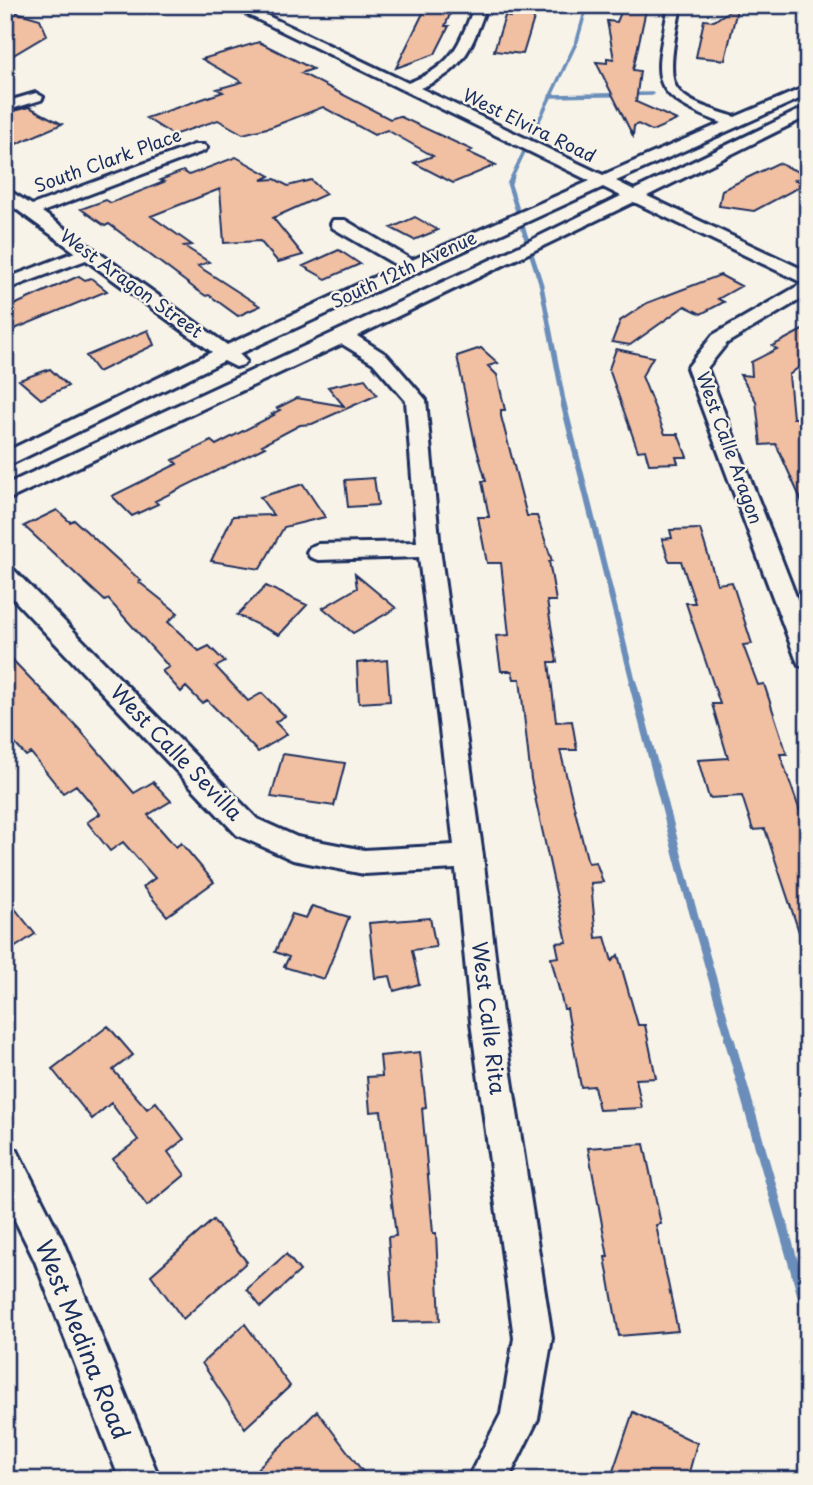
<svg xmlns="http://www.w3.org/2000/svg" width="813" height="1485" font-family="'Playpen Sans',sans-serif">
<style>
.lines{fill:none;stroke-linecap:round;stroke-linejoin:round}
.stream-far4{stroke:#6a8dba;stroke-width:3.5}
.stream-far3{stroke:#6a8dba;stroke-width:4.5}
.stream-far2{stroke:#6a8dba;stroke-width:6}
.stream-far1{stroke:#6a8dba;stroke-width:8}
.stream{stroke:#6a8dba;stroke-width:10}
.building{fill:#f1bfa2;stroke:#1b2f5e;stroke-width:2}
.minor-casing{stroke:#1b2f5e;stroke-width:6}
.minor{fill:#f7f3e8;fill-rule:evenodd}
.labels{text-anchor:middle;stroke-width:5;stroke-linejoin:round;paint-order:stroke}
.far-street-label{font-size:18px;fill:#1b2f5e;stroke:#f7f3e8}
.street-label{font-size:21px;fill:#1b2f5e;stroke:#f7f3e8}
.near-street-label{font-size:24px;fill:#1b2f5e;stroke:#f7f3e8}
</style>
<rect width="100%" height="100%" fill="#f7f3e8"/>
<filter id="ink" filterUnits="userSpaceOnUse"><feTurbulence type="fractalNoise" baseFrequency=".0143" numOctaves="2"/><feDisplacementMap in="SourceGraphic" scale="14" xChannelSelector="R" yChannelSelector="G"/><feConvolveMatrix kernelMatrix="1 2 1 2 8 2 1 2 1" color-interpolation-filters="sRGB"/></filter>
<g filter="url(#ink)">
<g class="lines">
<path class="stream-far4" d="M550 96 652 94
M511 179 577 41 587 5"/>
<path class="stream-far3" d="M512 178 509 184 541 284 564 404"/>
<path class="stream-far2" d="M563 402 634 686"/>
<path class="stream-far1" d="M633 684 686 887 730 1040"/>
<path class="stream" d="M729 1038 808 1314"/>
</g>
<path class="building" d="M427 5H454L445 26H449L435 54 396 68Z
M514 5H535L533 15H535L523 54 494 51 505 16 510 17Z
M624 5H647L633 70 640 71 636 102 677 120 652 131 638 124 634 126 633 136 596 62 607 63V58L614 59 607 21 617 22Z
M738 5 725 60 696 57 704 20 714 21Z
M5 9 40 19 47 35 5 60Z
M259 42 313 69 301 73 390 119 399 116 472 150 468 152 496 165 453 183 414 163 433 156 387 130 374 135 323 107 271 127 243 134 218 120 173 135 146 118 223 92 217 89 242 82 202 59Z
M29 107 62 124 5 149V113Z
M236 157 270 176 262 180 275 179 288 186 311 180 326 194 273 218 303 255 278 262 260 241 224 243 220 189 151 216 192 245 184 246 209 262 198 266 260 306 238 316 209 295 206 296 194 288 109 224 105 226 81 209 106 200 111 203 164 182 160 180 183 171 189 175Z
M778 163 806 175 795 180 805 184 754 211 719 206 722 190Z
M415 217 438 230 414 240 391 228Z
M339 250 360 264 326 279 303 266Z
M720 275 741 286 718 299 724 302 701 314 685 306 630 345 612 342 620 321 647 303Z
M79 276 85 280 91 278 107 291 5 333V309Z
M808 327V360L789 375 793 418H804L808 430V515L776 444 761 445 756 401 740 375 752 376 751 362 777 349 772 346Z
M148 330 154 345 98 372 86 356Z
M481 348 498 363 488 366 497 375 505 410H501V416L527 516H537L552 561H549L556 601H547L557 662H549L556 722 572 721 577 750H560L588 863 596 862 603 882 591 883 596 938 605 937 612 961 618 955 638 1025H645L656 1078 636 1079 642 1108 599 1110 594 1086 581 1087 567 1009H564L551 958 559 957 556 943 567 942 531 779 520 679H514L512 671H501L496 636 509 635 501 563H487L478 517H489L482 481H486L475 443 457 356Z
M616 349 653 357 642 376 665 434H678L687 457H676L678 463 649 464 645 450 638 451 609 369Z
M50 369 68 386 41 399 19 380Z
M365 379 377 395 312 424 300 425 262 445 265 447 155 501 158 504 132 516 112 496 177 464 173 460 211 441 216 445 274 415 272 414 280 410 277 408 297 398 344 406 328 387Z
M374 478 378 505 348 507 345 480Z
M303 484 325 517 284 527 260 569 211 561 233 516 273 515 260 497Z
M57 510 70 522 74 520 141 581 139 582 178 613 168 622 199 651 209 646 225 662 216 667 248 701 262 693 285 716 275 722 287 734 258 752 207 700 202 703 186 687 181 692 162 671 169 667 108 599 105 601 24 526Z
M700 529 717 584 732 582 752 644 743 645 758 685 764 684 787 754H780L808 834V946L804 947 765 829 753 830 742 796 709 798 698 760 728 758 712 704H720L686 603H695L681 561H669L662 539 672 538 670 530Z
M355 574 396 608 353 633 323 608 357 588Z
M266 586 307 605 279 635 237 615Z
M5 652 80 730 134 793 153 782 171 801 148 815 176 847 181 843 214 882 167 916 143 887 155 878 123 842 110 851 87 822 100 814 76 785 63 793 31 753 26 756 5 733Z
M387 660 390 701 359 703 357 663Z
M283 754 345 763 334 806 271 797Z
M5 896 35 934 5 954Z
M312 906 349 917 324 979 284 967 289 957 275 952 292 914 306 918Z
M430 918 436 947 412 950 419 984 394 991 390 976 375 978 369 923Z
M108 1026 133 1055 113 1070 147 1109 156 1102 184 1139 168 1152 185 1175 147 1206 113 1159 138 1140 111 1103 92 1119 52 1069Z
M420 1052 426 1107 422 1108 433 1233H436L440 1321 394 1322 388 1237 396 1236 381 1111 370 1112 367 1077 382 1076 380 1056Z
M644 1144 661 1224 656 1225 678 1331 619 1336 605 1257H608L588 1148Z
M213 1220 247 1262 183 1319 151 1275Z
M286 1254 300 1271 261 1307 247 1289Z
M245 1324 290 1386 245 1428 202 1363Z
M317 1411 369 1480H245L304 1424Z
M633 1412 697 1443 687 1480H610Z"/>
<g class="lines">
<defs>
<path id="minor" d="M228 5H245L408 83C453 66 458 47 475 5H487C471 48 465 71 420 88L603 175 722 123C644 93 655 80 669 5H681C678 24 666 70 676 87 686 104 718 111 735 117L808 86V95L616 181 634 190 808 106V116L647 196 808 272V295L727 343 707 368 808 627V668L799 665 796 659 687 368 713 335 803 283 634 202 357 336 387 355 426 400 440 549 483 856 503 1022 552 1338 538 1419 508 1480H467L501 1414 514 1338 471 1022 456 869 364 874 293 860 237 835 5 590V567L13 569 257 819 297 837 364 850 454 845 419 557 318 560 310 557 307 552 310 547 318 544 417 542 406 401 373 363 342 344 5 501V485L499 256 621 196 603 187 239 354 246 361 243 365 236 367 224 361 5 467V452L212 352 86 260 5 290V279L75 252 5 201V188L32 205 194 145H204L207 148 204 151 42 212 227 345 398 266 333 228 331 224 333 220H345L412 260 590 181Z
M36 93 43 97 41 100 5 111V102Z
M5 1145 17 1150 62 1239 160 1480H120L35 1261 5 1200Z"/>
</defs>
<use href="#minor" class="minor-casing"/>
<use href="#minor" class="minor"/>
</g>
</g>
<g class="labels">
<g class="far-street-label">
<text transform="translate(529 126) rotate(26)" y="6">West Elvira Road</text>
<text transform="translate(108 161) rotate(-20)" y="6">South Clark Place</text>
<text transform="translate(404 270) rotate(-25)" y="6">South 12th Avenue</text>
<text transform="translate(131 284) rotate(36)" y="6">West Aragon Street</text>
<text transform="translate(729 448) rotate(70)" y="6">West Calle Aragon</text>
</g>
<g class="street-label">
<text transform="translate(176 753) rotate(46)" y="7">West Calle Sevilla</text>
<text transform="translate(488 1018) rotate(83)" y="7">West Calle Rita</text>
</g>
<g class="near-street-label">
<text transform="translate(82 1340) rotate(68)" y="8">West Medina Road</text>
</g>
</g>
<rect width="813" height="1485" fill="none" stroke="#f7f3e8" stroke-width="28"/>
<rect x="14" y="14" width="785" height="1457" fill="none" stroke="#1b2f5e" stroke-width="2.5" filter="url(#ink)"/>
</svg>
